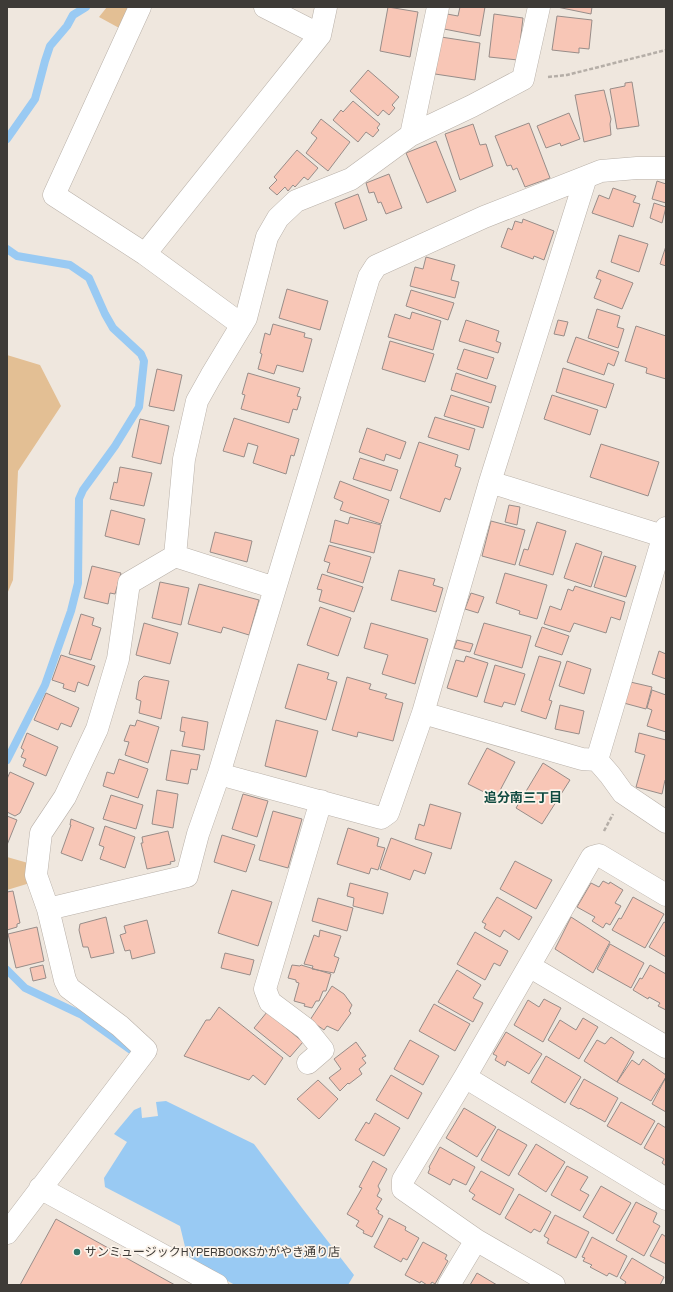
<svg xmlns="http://www.w3.org/2000/svg" width="673" height="1292" font-family="'Space Grotesk','Noto Sans JP',sans-serif">
<style>
.green{fill:#e3bf94}
.water{fill:#99caf3}
.lines{fill:none;stroke-linecap:round;stroke-linejoin:round}
.stream{stroke:#99caf3;stroke-width:8}
.building{fill:#f8c6b6;stroke:#988d89}
.street-casing{stroke:#b9b1a9;stroke-width:23}
.path{stroke:#b5aea7;stroke-width:2.5;stroke-dasharray:4 2;stroke-linecap:butt}
.street{stroke:#fff;stroke-width:22}
.poi-dot{fill:#2e7366;stroke:#fcf4eb;stroke-width:1.5}
.labels{text-anchor:middle;stroke-width:3.5;stroke-linejoin:round;paint-order:stroke}
.poi-label{font-size:12px;fill:#3e3b37;stroke:#fcf4eb;text-anchor:start}
.neighbourhood-label{font-size:13px;font-weight:bold;fill:#0f4a40;stroke:#fcf4eb}
</style>
<rect width="100%" height="100%" fill="#efe7de"/>
<path class="green" d="M107 7H129L121 29 99 17Z
M7 355 40 365 61 406 18 471 13 580 7 594Z
M7 857 28 863 30 883 7 890Z"/>
<path class="water" d="M166 1101 254 1144 302 1208 354 1275 348 1285H235L188 1259 180 1226 105 1187 104 1178 127 1142 114 1134 134 1110 141 1107 142 1118 158 1116 156 1102Z"/>
<g class="lines">
<path class="stream" d="M7 139 35 99 45 61 50 46 67 26 73 15 86 7
M7 249 17 256 70 265 89 278 105 314 113 328 141 354 144 361 139 407 115 446 83 490 79 499 78 583 71 611 45 685 7 760
M7 970 25 988 82 1015 131 1050"/>
</g>
<path class="building" d="M388 7 418 12 410 57 380 51Z
M460 7H485L480 36 444 29 447 14 458 16Z
M557 7H592L591 14Z
M494 14 523 18 518 60 489 57Z
M557 16 592 20 589 49 579 48V53L552 50Z
M441 37 480 43 475 80 435 74Z
M368 70 399 97 392 105 395 108 389 115 383 110 378 116 350 91Z
M632 82 639 126 617 129 610 89 625 86V83Z
M604 90 611 119 610 124 611 135 584 142 575 95Z
M353 101 380 124 377 128 379 130 373 137 366 132 358 142 333 120 341 110 343 112Z
M569 113 580 139 561 146 560 143 546 148 537 126Z
M321 119 350 142 328 171 306 153 317 138 311 133Z
M529 123 550 178 525 187 517 168 513 170 511 165 507 166 495 136Z
M473 124 480 145 486 144 493 166 460 180 445 134Z
M436 141 456 191 427 203 406 153Z
M297 150 318 168 308 180 304 177 295 187 293 185 288 191 285 187 277 195 269 188 277 180 274 177Z
M389 174 402 208 386 214 381 202 378 203 374 192 369 193 366 183Z
M657 181 666 184V203L652 199Z
M613 188 636 196 633 202 640 204 633 227 592 213 599 195 609 199Z
M358 194 367 220 344 229 335 203Z
M654 203 666 207 662 223 650 218Z
M523 219 554 231 544 260 534 256 533 259 501 247 508 228 512 230 515 221 522 223Z
M619 235 648 244 639 272 611 262Z
M666 246V266L660 264Z
M426 257 455 265 451 280 459 282 455 298 410 286 415 267 423 269Z
M599 270 633 283 622 309 594 298 601 280 596 278Z
M287 289 328 301 320 330 279 318Z
M411 290 454 303 448 320 406 306Z
M597 309 620 316 617 327 624 329 618 348 588 338Z
M412 312 441 321 433 350 388 337 395 314 410 319Z
M466 320 499 331 496 341 501 343 498 353 459 341Z
M558 320 568 322 564 336 554 334Z
M273 324 305 333 304 337 312 339 303 372 277 365 274 374 258 369 262 354 260 353 265 333 270 335Z
M636 326 666 336V379L646 373 647 368 625 361Z
M576 337 619 352 614 366 608 363 604 375 567 362Z
M390 341 434 354 425 382 382 369Z
M464 349 494 358 487 379 457 369Z
M563 368 614 384 606 408 556 392Z
M157 369 182 375 174 411 149 406Z
M248 373 300 388 297 396 301 397 297 410 293 409 289 423 241 409 245 395 242 394Z
M456 373 496 386 491 403 451 390Z
M451 395 489 407 483 428 444 416Z
M552 395 598 410 590 435 544 419Z
M435 417 475 429 469 450 428 437Z
M234 418 299 439 294 456 291 455 286 474 253 463 258 446 248 443 244 457 223 451Z
M140 419 169 426 161 464 132 457Z
M367 428 406 442 400 459 386 454 384 461 359 452Z
M419 442 458 455 455 466 461 468 450 500 445 498 440 512 400 498Z
M601 444 659 462 648 496 590 477Z
M360 458 398 470 391 491 353 479Z
M120 467 152 473 144 506 110 499 114 482 117 483Z
M340 481 389 500 381 524 340 510 343 502 334 498Z
M509 505 520 507 517 525 505 522Z
M111 510 145 519 139 545 105 536Z
M350 517 381 525 374 553 330 542 335 520 348 524Z
M491 521 525 530 515 565 482 556Z
M537 522 566 531 553 575 519 565 524 549 528 550Z
M215 532 252 541 247 562 210 552Z
M576 543 602 552 591 587 564 578Z
M329 545 371 557 363 583 327 572 330 563 324 561Z
M604 556 636 566 626 597 594 587Z
M92 566 121 573 115 594 110 593 108 604 84 598Z
M399 570 435 579 433 585 443 588 436 612 391 600Z
M505 573 547 585 537 619 519 614 520 611 496 603Z
M322 574 363 587 354 612 319 601 322 590 317 589Z
M160 582 189 588 181 625 152 618Z
M199 584 259 600 249 635 223 627 221 633 188 624Z
M575 586 625 602 620 620 611 617 606 633 574 623 570 632 544 624 550 606 561 610 568 589 573 591Z
M471 593 484 597 478 613 465 609Z
M320 607 351 618 338 656 307 645Z
M81 614 94 618 92 625 101 628 91 660 69 654Z
M144 623 178 633 170 664 136 655Z
M371 623 428 639 415 684 382 674 388 655 364 648Z
M484 623 531 636 522 668 474 654Z
M542 627 569 636 562 655 535 646Z
M457 640 473 644 470 652 454 648Z
M659 651 666 654V679L652 674Z
M61 655 95 666 88 686 78 682 75 692 63 688 64 684 52 680Z
M466 656 488 663 477 697 447 688 456 660 464 662Z
M539 656 561 662 549 700 552 701 546 719 521 711Z
M567 661 591 669 584 694 559 686Z
M298 664 329 673 327 679 337 682 326 720 285 708Z
M495 665 525 674 515 705 504 702 502 707 484 702Z
M144 676 169 681 161 719 139 713 141 701 136 699 139 681Z
M347 677 371 684 369 689 387 694 385 698 403 703 393 741 358 732 357 737 332 730Z
M626 681 652 687 646 709 620 702Z
M652 690 666 695V732L647 726 652 710 647 708Z
M46 693 79 708 71 727 61 723 58 730 34 720Z
M560 705 584 711 579 734 555 729Z
M182 717 208 722 204 750 182 746 185 732 180 731Z
M137 720 159 727 148 763 125 755 129 742 124 741 130 725 135 726Z
M276 720 318 731 306 777 265 766Z
M27 733 58 747 46 776 23 766 26 759 21 757 24 750 21 748Z
M639 733 666 740V780H665L662 794 636 787 645 755 635 752Z
M487 748 515 762 496 798 468 784Z
M171 750 200 755 197 770 191 769 188 784 166 780Z
M119 759 148 769 138 798 103 786 107 772 114 774Z
M543 763 570 780 542 824 516 808Z
M10 772 34 783 20 813 15 816 7 812V779Z
M157 790 178 794 173 828 152 824Z
M243 794 268 801 257 837 232 829Z
M111 795 143 805 136 829 103 819Z
M430 804 461 813 451 849 415 839 419 824 424 826Z
M273 811 302 819 288 868 259 860Z
M7 816 17 820 7 845Z
M71 819 94 828 82 861 61 853 71 825H70Z
M105 826 135 837 125 868 100 859 104 847 99 845Z
M348 828 379 838 377 846 385 848 378 870 371 868 369 874 337 864Z
M168 831 175 861 170 862 171 864 147 869 141 843H143L142 837Z
M222 835 255 845 246 872 214 862Z
M391 838 432 853 425 874 414 870 410 880 380 869Z
M515 861 552 880 536 909 500 889Z
M603 881 609 884 610 882 623 890 615 903 621 906 610 925 606 923 603 928 592 921 595 917 577 907 591 883 599 887Z
M350 883 388 893 383 914 353 906 354 898 347 896Z
M232 890 272 902 258 946 218 933Z
M13 891 20 923 17 924V927L7 930V892Z
M497 897 532 917 519 940 504 930 500 937 484 928 486 924 482 922Z
M633 897 664 914 645 948 612 930 619 918 621 919Z
M318 898 353 908 347 931 312 921Z
M106 917 114 953 91 958 88 947H83L79 930 80 924Z
M571 917 610 942 593 973 555 949Z
M147 920 155 953 132 959 130 950 125 951 120 935 126 933 124 926Z
M664 922 666 923V957L649 947Z
M37 927 44 961 16 968 8 934Z
M320 930 341 936 334 956 339 958 334 973 312 969 313 966 304 964 314 935 319 937Z
M475 932 508 951 500 966 494 963 485 980 457 964Z
M610 944 644 963 631 988 597 969Z
M225 953 254 960 250 975 221 968Z
M43 965 46 978 33 981 30 968Z
M292 965 300 966 301 965 331 974 326 991H323L319 1001H316L312 1008 304 1006 305 1004 294 1001 299 983 296 982V980L288 978Z
M650 965 666 974V1010L658 1006 660 1003 649 997 648 999 633 990 640 978 642 979Z
M457 970 481 985 473 998 483 1003 473 1022 438 1002Z
M332 986 344 994 352 1005 349 1011 351 1013 338 1031 327 1026 324 1030 310 1020Z
M544 999 561 1008 543 1042 514 1025 528 1000 539 1007Z
M434 1004 470 1024 455 1051 419 1031Z
M219 1007 283 1058 265 1085 253 1075 249 1080 184 1056 206 1020H210Z
M267 1012 303 1042 290 1057 254 1028Z
M583 1018 598 1027 579 1059 548 1040 560 1020 576 1030Z
M506 1032 542 1054 529 1074 507 1061 505 1066 495 1060 497 1056 493 1054Z
M611 1037 634 1052 617 1082 584 1061 597 1040 605 1044Z
M410 1040 439 1056 423 1085 394 1069Z
M356 1042 366 1056 362 1058 366 1063 359 1069 362 1074 349 1084 348 1083 340 1091 329 1078 341 1069 334 1059Z
M546 1056 581 1077 565 1103 531 1082Z
M643 1059 666 1075V1077L651 1101 617 1082 632 1060 639 1065Z
M391 1075 422 1093 408 1119 376 1100Z
M666 1077V1112L652 1104Z
M584 1079 618 1098 605 1122 580 1108 579 1109 570 1104Z
M318 1080 338 1099 319 1119 297 1099Z
M621 1102 655 1121 641 1145 607 1126Z
M464 1108 496 1127 477 1157 446 1138Z
M375 1113 400 1128 384 1156 355 1140 366 1122 369 1124Z
M658 1123 666 1128V1166L662 1163 664 1159 644 1148Z
M498 1129 527 1145 509 1176 481 1160Z
M536 1144 565 1162 546 1192 518 1174Z
M440 1147 475 1167 466 1185 453 1179 450 1185 428 1173 430 1168 429 1167Z
M373 1161 387 1169 378 1186 380 1190 377 1196 382 1199 376 1209 379 1211 378 1213 383 1216 372 1237 363 1233 364 1231 356 1226 359 1221 347 1214 362 1188 359 1187Z
M567 1166 588 1177 580 1190 589 1195 580 1211 551 1195Z
M481 1171 514 1189 500 1215 472 1199 475 1195 469 1191Z
M601 1186 631 1203 613 1234 583 1217Z
M519 1194 551 1212 540 1232 534 1229 531 1233 505 1218Z
M636 1202 657 1213 653 1222 660 1226 644 1256 616 1240Z
M555 1215 589 1232 576 1258 547 1243 549 1239 544 1236Z
M389 1218 406 1227 405 1230 419 1238 407 1260 403 1258 401 1262 374 1247Z
M56 1219 175 1285H20Z
M662 1234 666 1237V1264L650 1256Z
M592 1237 627 1256 617 1277 609 1273 607 1276 590 1267 592 1265 583 1261 585 1258 582 1257Z
M423 1242 447 1255 445 1259 448 1261 435 1284 432 1282 430 1285H427L421 1281 420 1283 405 1275Z
M632 1258 664 1277 660 1285H624L626 1282 620 1278Z
M477 1273 497 1285H470Z"/>
<g class="lines">
<defs>
<path id="street" d="M140 7 54 195 145 254 242 325
M320 35 326 7
M411 135 438 7
M586 177 490 482 423 713 388 813 381 818 219 774 369 277 376 266 484 217 601 171 637 168H666
M145 254 320 35 265 7
M490 482 666 537
M175 556 184 459 197 401 211 376 246 318 267 237 278 218 296 201 351 179 411 135 472 106 523 79 539 7
M423 713 582 759 597 760 610 775 623 793 666 822
M597 760 666 528
M48 909 187 876 198 834 219 774
M529 966 666 1047
M308 1063 323 1050 306 1029 270 1002 265 989 321 801
M465 1077 666 1199
M40 1188 217 1285
M7 1233 146 1050 120 1026 69 988 65 980 48 909 36 875 41 833 65 797 97 729 118 659 129 583 175 556 275 588
M449 1285 476 1240
M554 1285 476 1240 403 1189V1180L465 1077 592 857 599 855 666 895"/>
</defs>
<use href="#street" class="street-casing"/>
<path class="path" d="M548 77 567 75 666 50
M604 831 613 814"/>
<use href="#street" class="street"/>
</g>
<circle class="poi-dot" cx="77" cy="1252" r="4"/>
<g class="labels">
<g class="poi-label">
<text x="85" y="1256">サンミュージックHYPERBOOKSかがやき通り店</text>
</g>
<g class="neighbourhood-label">
<text x="523" y="802">追分南三丁目</text>
</g>
</g>
<rect width="673" height="1292" fill="none" stroke="#3e3b37" stroke-width="16"/>
</svg>
